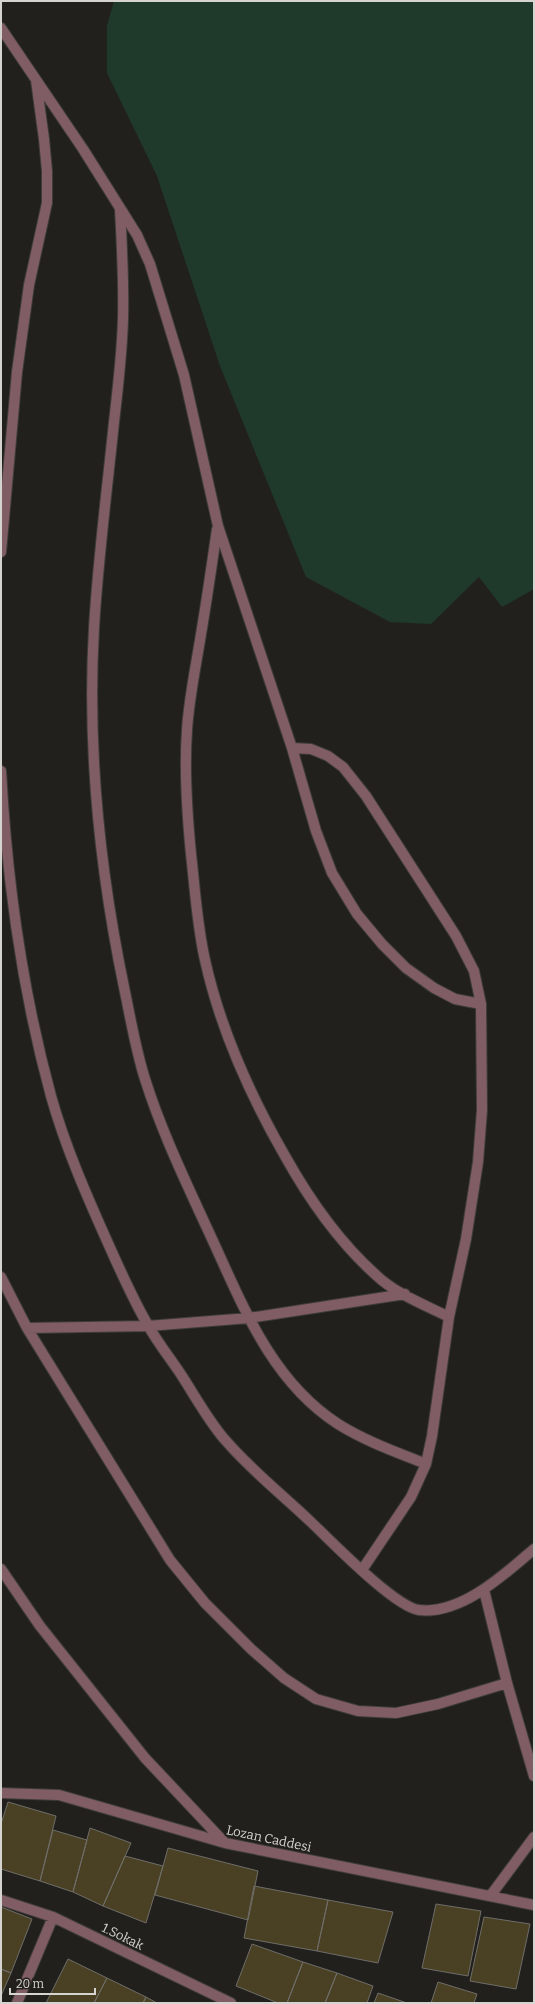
<svg xmlns="http://www.w3.org/2000/svg" width="535" height="2004" font-family="Bitter,serif">
<style>
.green{fill:#1f3a2b}
.building{fill:#4a4124;stroke:#6e6d68}
.lines{fill:none;stroke-linecap:round;stroke-linejoin:round}
.minor-casing{stroke:#3f3d3a;stroke-width:12}
.minor{stroke:#805d64;stroke-width:10}
.labels{text-anchor:middle;stroke-width:4;stroke-linejoin:round;paint-order:stroke}
.street-label{font-size:13px;fill:#d5d4d1;stroke:#22201d}
</style>
<rect width="100%" height="100%" fill="#22201d"/>
<path class="green" d="M114 1H534V589L502 607 479 577 431 624 390 622 306 577 220 366 157 176 107 73V26Z"/>
<path class="building" d="M8 1802 56 1816 40 1881 1 1869V1824Z
M90 1828 131 1843 103 1906 73 1892Z
M53 1830 87 1840 73 1892 40 1881Z
M168 1848 258 1871 248 1920 155 1895Z
M125 1856 163 1866 146 1923 103 1906Z
M254 1886 328 1900 317 1951 244 1938Z
M328 1900 393 1912 378 1963 317 1951Z
M436 1904 481 1911 468 1976 422 1968Z
M1 1907 32 1919 11 1973 1 1969Z
M484 1917 530 1924 516 1989 470 1981Z
M252 1944 303 1962 287 2003H278L236 1986Z
M68 1959 107 1978 94 2003H46Z
M303 1962 337 1973 325 2003H287Z
M1 1969 11 1973 1 1996Z
M337 1973 373 1986 367 2003H325Z
M107 1978 146 1997 143 2003H94Z
M438 1982 477 1994 474 2003H431Z
M378 1993 407 2003H374Z
M146 1997 157 2003H143Z"/>
<g class="lines">
<defs>
<path id="minor" d="M1 28 83 149 137 235 150 264 184 375 218 526 292 748 316 831 332 873 357 914 382 944 406 968 434 988 455 999 481 1004 482 1110 478 1162 466 1239 449 1317 432 1436 426 1464 411 1497 362 1570
M120 209C122 246 124 282 123 319 122 354 118 388 114 422 107 491 98 559 94 628 87 750 100 873 125 992 131 1021 136 1051 145 1079 161 1130 184 1178 206 1226 240 1298 268 1379 338 1424 365 1441 396 1452 426 1464
M217 529C212 564 207 599 201 634 196 666 189 698 187 730 184 771 187 813 191 854 195 889 197 925 205 960 220 1028 250 1095 285 1156 309 1199 339 1242 376 1275 396 1294 425 1305 449 1317
M1 552 17 372 29 285 47 203V171L44 139 36 80
M292 748 311 749 328 756 343 767 366 796 456 936 474 971 481 1004
M1 771C7 881 22 990 51 1096 65 1146 86 1194 107 1241 120 1270 133 1300 149 1327 158 1343 170 1358 180 1373 194 1394 210 1424 227 1442 252 1471 284 1496 312 1523 332 1542 395 1607 419 1610 461 1615 505 1574 534 1549
M1 1277 27 1328 170 1560 205 1603 251 1649 284 1678 316 1699 358 1711 396 1713 438 1704 507 1683
M27 1328 148 1326 249 1318 405 1294
M1 1569 40 1626 145 1758 225 1843
M484 1590 507 1683 534 1776
M1 1793 59 1795 225 1843 534 1905
M491 1895 534 1837
M1 1900 53 1917 231 2003
M17 2003 53 1917"/>
</defs>
<use href="#minor" class="minor-casing"/>
<use href="#minor" class="minor"/>
</g>
<g class="labels">
<g class="street-label">
<text transform="translate(269 1838) rotate(12)" y="5">Lozan Caddesi</text>
<text transform="translate(123 1936) rotate(26)" y="5">1.Sokak</text>
</g>
</g>
<rect width="535" height="2004" fill="none" stroke="#d5d4d1" stroke-width="4"/>
<path d="M10 1988v6h85v-6" fill="none" stroke="#d5d4d1" stroke-width="2"/>
<text x="16" y="1988" font-size="12" fill="#d5d4d1" stroke="#22201d" stroke-width="3" paint-order="stroke">20 m</text>
</svg>
